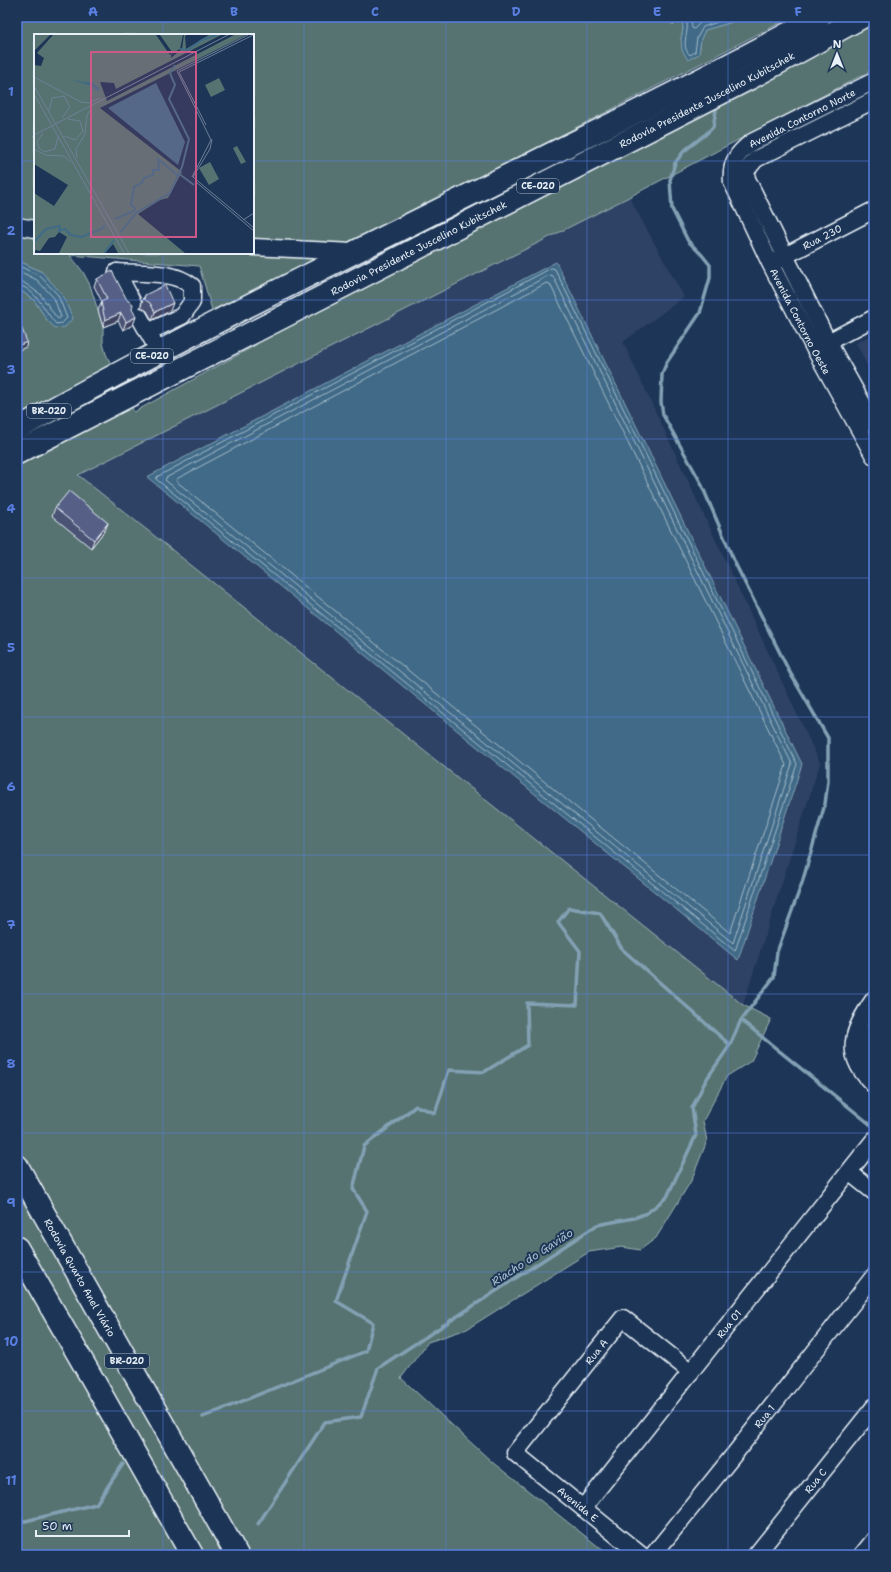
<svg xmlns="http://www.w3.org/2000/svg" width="891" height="1572" font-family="'Shantell Sans',sans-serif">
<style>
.built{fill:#2e4265}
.green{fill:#567371;stroke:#9fb2b4;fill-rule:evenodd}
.water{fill:#406b87;stroke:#83a1b4}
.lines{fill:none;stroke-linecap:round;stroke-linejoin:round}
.shore{stroke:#a5bbcb;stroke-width:1}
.stream{stroke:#83a1b4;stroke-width:3.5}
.minor-casing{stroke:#e8f1f8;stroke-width:19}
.highway-casing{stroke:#e8f1f8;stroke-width:25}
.minor{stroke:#1d3557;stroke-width:16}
.highway{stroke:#1d3557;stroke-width:22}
.wall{fill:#4b5374;stroke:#e8f1f8}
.shaded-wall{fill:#3d435e;stroke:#e8f1f8}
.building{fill:#576087;stroke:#e8f1f8}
.grid{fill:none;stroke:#5a7fe2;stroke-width:1;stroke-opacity:0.55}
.labels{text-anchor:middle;stroke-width:4;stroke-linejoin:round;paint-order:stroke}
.shield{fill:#1d3557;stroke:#abb9c8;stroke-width:1}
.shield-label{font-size:9px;font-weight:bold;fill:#e8f1f8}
.street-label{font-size:10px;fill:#e8f1f8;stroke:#1d3557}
.water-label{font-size:11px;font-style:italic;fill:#adc2d0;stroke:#1d3557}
.inset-river{fill:none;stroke:#406b87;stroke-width:2}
.inset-road{fill:none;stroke:#6e8097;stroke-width:1}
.view{fill:#cd598a;fill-opacity:0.15;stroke:#cd598a;stroke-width:2}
.inset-edge{fill:none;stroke:#e8f1f8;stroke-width:2}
.neatline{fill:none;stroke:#5a7fe2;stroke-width:1.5}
.grid-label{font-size:13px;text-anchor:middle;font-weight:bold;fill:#5a7fe2}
</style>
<rect width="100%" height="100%" fill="#1d3557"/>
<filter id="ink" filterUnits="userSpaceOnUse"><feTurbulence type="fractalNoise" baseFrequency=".025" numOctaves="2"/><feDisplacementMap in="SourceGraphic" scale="8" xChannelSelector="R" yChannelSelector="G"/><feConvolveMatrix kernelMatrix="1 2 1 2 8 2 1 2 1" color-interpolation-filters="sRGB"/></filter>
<g filter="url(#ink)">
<path class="built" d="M629 197 684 297 623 342 820 763 743 1005 78 475Z
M874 333V379L856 343Z"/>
<path class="green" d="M17 17H666L673 25 678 17H682L683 30 681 39 699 54 701 38 705 30 729 23 739 17H791L309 265 212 310 199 266 70 255 83 272 90 285 103 327V343L106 354 134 412 256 345 263 336 874 24V69L629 197 78 475 743 1005 771 1019 751 1061 727 1076 703 1121 707 1141 691 1181 656 1238 640 1250 622 1247 589 1252 467 1329 428 1342 401 1378 492 1462 609 1555H17V351L25 347 17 326V288L34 300 47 320 42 272 17 260ZM35 35H253V253H35Z"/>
<path class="water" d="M682 17H739L729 23 705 30 701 39 699 54 688 60 682 50 681 39 683 30Z
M17 260 42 272 61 293 73 318 65 327 55 328 47 320 34 300 17 288Z
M556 262 802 764 738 960 147 477Z"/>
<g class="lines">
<path class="shore" d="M686 17C686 21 688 26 687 30 686 39 682 48 690 55L695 52 697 38 703 27 732 17
M691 17 692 28 694 29 701 22 718 17
M17 265 40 276 58 295 67 318 62 323 56 324C45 312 35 287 17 285
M552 268 555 269 797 764 735 951 156 479 157 477Z
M17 270 37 280 54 298 61 317 58 319 54 314 40 294 23 282 17 280
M550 275 553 276 792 764 733 943 165 480 166 478Z
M547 283 550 284 786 765 730 933 176 481 177 479Z"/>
<path class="stream" d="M741 1020 871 1125
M203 1417 366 1351 373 1323 336 1301 367 1211 353 1189 364 1146 416 1106 435 1113 449 1070 484 1072 528 1045 527 1003 577 1005 580 951 558 922 569 908 600 913 622 949 730 1045
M17 1523 96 1504 123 1464
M258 1524 325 1422 361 1417 378 1368 597 1225 634 1218 647 1213 667 1197 696 1135 692 1108 706 1080 730 1045 741 1020 774 977 777 952 802 883 825 804 828 781V738L789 671 735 563 700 481 663 415 661 402 662 374 667 362 700 313 710 278V265L702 255 688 241 672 209 670 180 675 163 684 151 706 134 713 127 717 105"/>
<defs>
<g id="minor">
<path id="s1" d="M874 81 752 142C737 153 730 163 732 182L770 263 814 348 874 456"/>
<path d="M746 171 747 179 828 342 874 424"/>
<path d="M746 171 756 159 874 100"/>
<path d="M17 226 35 229"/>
<path d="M253 247 353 252"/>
<path id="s2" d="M775 261 874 210"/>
<path d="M117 272C142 274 172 270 192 286V302L182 316 148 332"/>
<path d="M117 272 133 303"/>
<path d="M139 316 153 341"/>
<path d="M828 342 874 318"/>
<path d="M874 999C852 1031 842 1055 874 1085"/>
<path d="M874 1030C865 1044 864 1051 874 1065"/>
<path d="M849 1172 874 1192"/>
<path id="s3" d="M583 1508 874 1140"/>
<path id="s4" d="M641 1555 515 1453 623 1318 691 1372"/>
<path id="s5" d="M653 1555 736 1452 874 1276"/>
<path id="s6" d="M756 1555 874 1407"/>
<path d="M862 1555 874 1540"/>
</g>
<g id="highway">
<path d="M17 429C193 330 376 242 557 151 645 108 733 64 819 17"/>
<path id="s7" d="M17 453 752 77 862 17"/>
<path id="s8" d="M17 1166 237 1555"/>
<path d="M17 1248 93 1380 192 1555"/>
</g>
</defs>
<use href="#minor" class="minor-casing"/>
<use href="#highway" class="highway-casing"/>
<use href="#minor" class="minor"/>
<use href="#highway" class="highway"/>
</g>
<path class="wall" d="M97 279 132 309 133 325 123 330 118 321 103 327 98 310 102 302 94 286Z
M145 295 170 311 152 320 147 311 141 307 142 302Z
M55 508 108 523 105 530 91 548 52 516Z"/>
<path class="shaded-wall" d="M173 303 170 311 152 320 155 312Z
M121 313 118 321 103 327 105 320Z
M136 317 133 325 123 330 126 322Z
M27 342 26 347 17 351V346Z
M108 523 105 530 91 548 94 540Z"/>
<path class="building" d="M112 271 127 300 133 304 132 309 136 317 126 322 121 313 105 320 101 302 107 299 97 279Z
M165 285 173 303 155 312 150 303 144 299 145 295Z
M17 316 27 342 17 346Z
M69 491 108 523 94 540 55 508Z"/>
</g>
<path class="grid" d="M163 17V35M304 17V1555M446 17V1555M587 17V1555M728 17V1555M17 161H35M253 161H874M163 253V1555M17 300H874M17 439H874M17 578H874M17 717H874M17 855H874M17 994H874M17 1133H874M17 1272H874M17 1411H874"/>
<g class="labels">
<g class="shield">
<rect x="517" y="179" width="42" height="14" rx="3"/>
<rect x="131" y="349" width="42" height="14" rx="3"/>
<rect x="27" y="404" width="44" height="14" rx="3"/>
<rect x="105" y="1354" width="44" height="14" rx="3"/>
</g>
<g class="shield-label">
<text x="538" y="189">CE-020</text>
<text x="152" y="359">CE-020</text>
<text x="49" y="414">BR-020</text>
<text x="127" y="1364">BR-020</text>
</g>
<g class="street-label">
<text dy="4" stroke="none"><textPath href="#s7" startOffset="775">Rodovia Presidente Juscelino Kubitschek</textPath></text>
<text transform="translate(802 118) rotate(-27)" y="4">Avenida Contorno Norte</text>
<text dy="4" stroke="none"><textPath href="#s2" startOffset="53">Rua 230</textPath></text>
<text dy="4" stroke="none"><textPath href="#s7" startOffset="451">Rodovia Presidente Juscelino Kubitschek</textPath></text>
<text dy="4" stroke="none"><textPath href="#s1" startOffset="339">Avenida Contorno Oeste</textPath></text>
<text dy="4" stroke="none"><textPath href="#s8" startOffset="128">Rodovia Quarto Anel Viário</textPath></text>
<text dy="4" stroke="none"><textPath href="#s3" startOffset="235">Rua 01</textPath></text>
<text dy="4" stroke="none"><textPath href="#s4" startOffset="292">Rua A</textPath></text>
<text dy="4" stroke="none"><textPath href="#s5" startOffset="178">Rua 1</textPath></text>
<text dy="4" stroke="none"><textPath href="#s6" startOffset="95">Rua C</textPath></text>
<text transform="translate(578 1504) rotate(39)" y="4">Avenida E</text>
</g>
<g class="water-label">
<text transform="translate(532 1257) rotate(-33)" y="4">Riacho do Gavião</text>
</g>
</g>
<g transform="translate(34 34)">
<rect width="220" height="220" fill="#1d3557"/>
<path d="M0 1H16L0 17ZM19 1H122L136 21 138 18 126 1H149L146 15 137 20V24L148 15 150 1H153L151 2 152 15 175 1H187L82 55 80 49 66 48 73 67 200 1H212L66 74 148 138 134 164 126 166 104 180 151 219H84L79 210 71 219H25L33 203 25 198 21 203 15 204 6 217 2 216 0 218V159L20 172 34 151 0 130V31L7 32 10 24 3 19ZM185 44 191 56 177 63 171 51ZM203 112 212 128 207 130 199 114ZM176 128 185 145 175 151 165 134Z" fill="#567371"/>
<path d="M37 46 59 49 66 55 63 57 58 52ZM122 49 151 108 144 131 74 74Z" fill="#406b87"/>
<path class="inset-river" d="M146 15 154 16 168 6 183 1M144 139 160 151M81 185 100 177 101 174 97 171 100 153 108 149 110 144 119 141V136H125L124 125 143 141M87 198 102 179 136 159 148 133 155 105 135 65 141 51 136 39 141 31M0 208 12 195 21 193 26 192 25 197 31 195 37 201 47 203 68 195 71 191M70 219 80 206"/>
<path class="inset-road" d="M145 38 172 91M145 38 219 1M0 43 47 68 55 69 66 64M0 52 95 219M0 60 90 219M15 77 18 64 30 62 36 73 28 84M9 99 3 108 5 114 10 118 21 115 24 103M0 101 194 1M30 102 41 106 49 97 46 87 34 85M178 105 176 115 159 143 220 194M0 115 11 121 30 122 36 128M43 124 42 115 51 100 53 81 58 74M158 143 177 106 143 37 214 1M162 148 220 197M209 186 220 179"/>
<path class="view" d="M57 18H162V203H57Z"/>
<rect width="220" height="220" class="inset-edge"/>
</g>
<rect width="891" height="1572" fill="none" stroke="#1d3557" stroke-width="44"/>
<g transform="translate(837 54)" stroke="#1d3557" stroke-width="3" paint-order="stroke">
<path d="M0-3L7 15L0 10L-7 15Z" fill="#e8f1f8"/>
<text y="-6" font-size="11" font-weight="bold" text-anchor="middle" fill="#e8f1f8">N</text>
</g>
<path d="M36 1530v6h93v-6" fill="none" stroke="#e8f1f8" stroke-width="2"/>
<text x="42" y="1530" font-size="12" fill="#e8f1f8" stroke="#1d3557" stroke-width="3" paint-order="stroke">50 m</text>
<rect x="22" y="22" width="847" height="1528" class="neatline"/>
<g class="grid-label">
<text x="93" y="16">A</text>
<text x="234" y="16">B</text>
<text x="375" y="16">C</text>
<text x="516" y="16">D</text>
<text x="657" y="16">E</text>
<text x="798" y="16">F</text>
<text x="11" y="96">1</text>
<text x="11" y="235">2</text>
<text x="11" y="374">3</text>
<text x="11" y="513">4</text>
<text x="11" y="652">5</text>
<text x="11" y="791">6</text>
<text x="11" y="929">7</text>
<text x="11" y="1068">8</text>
<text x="11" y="1207">9</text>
<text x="11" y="1346">10</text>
<text x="11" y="1485">11</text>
</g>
</svg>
